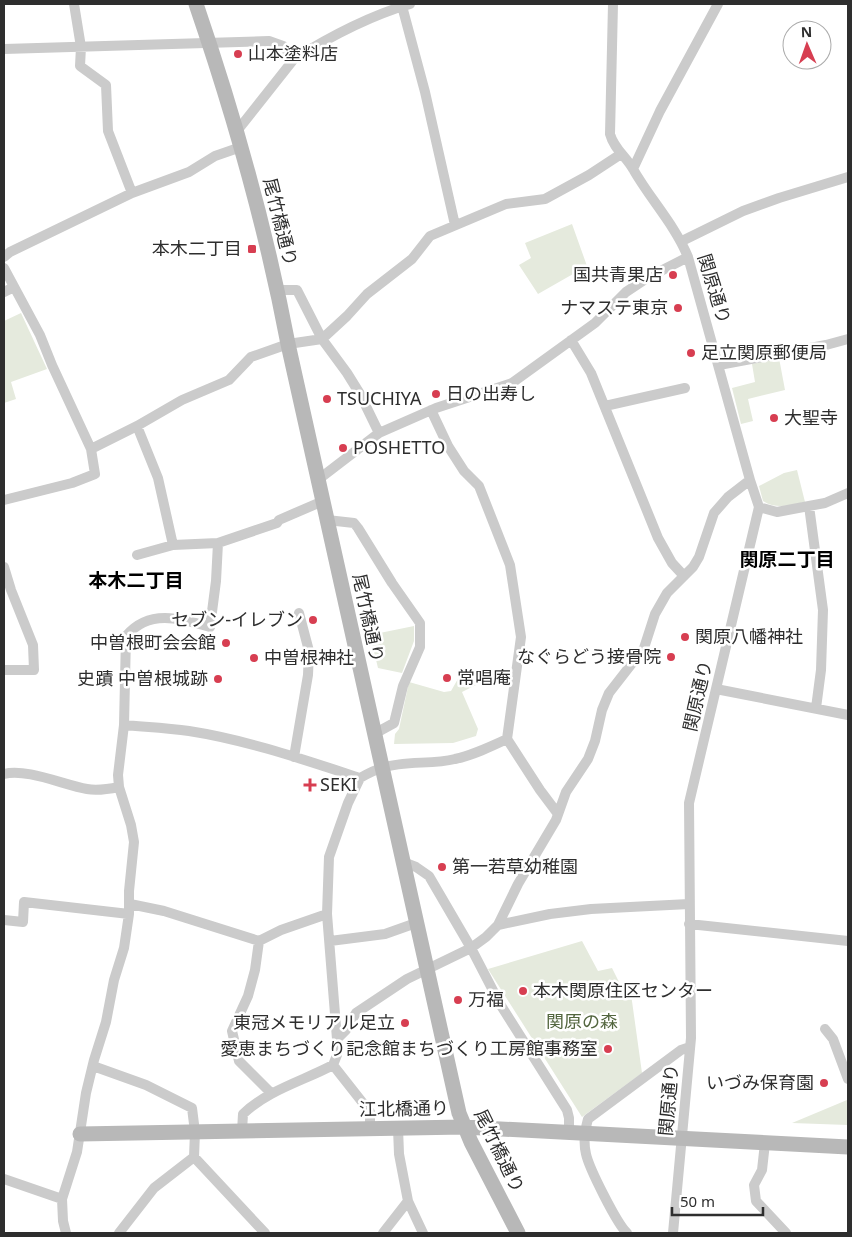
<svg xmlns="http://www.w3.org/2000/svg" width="852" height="1237" font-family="'Noto Sans','Noto Sans JP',sans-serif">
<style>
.green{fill:#e5eadd}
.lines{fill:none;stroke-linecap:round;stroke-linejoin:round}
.minor{stroke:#cbcbcb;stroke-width:10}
.secondary{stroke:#b8b8b8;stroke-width:15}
.poi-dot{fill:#d73e51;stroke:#fff;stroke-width:2}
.labels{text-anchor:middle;stroke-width:5;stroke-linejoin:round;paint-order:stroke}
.poi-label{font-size:18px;fill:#2e2e2e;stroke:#fff;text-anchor:start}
.street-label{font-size:18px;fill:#2e2e2e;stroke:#fff}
.park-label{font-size:18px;fill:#53663f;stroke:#fff}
.neighbourhood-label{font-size:19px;font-weight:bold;fill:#000;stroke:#fff}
</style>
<rect width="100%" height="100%" fill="#fff"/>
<path class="green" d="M572 224 587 266 538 294 519 265 531 258 525 243Z
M21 313 47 369 11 382 16 399 4 403V321Z
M779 358 785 390 748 399 753 421 741 424 732 388 755 382 752 364Z
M797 470 805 502C790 505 777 510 763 501L759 486 784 473Z
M414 626V641L402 673 378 668 370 635Z
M459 677 476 685 462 692 478 729 476 736 453 743 394 744 395 734 399 729 409 682 444 692 451 691Z
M582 941 598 971 612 968 624 992 631 994 642 1073 582 1117 488 969Z
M847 1100 848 1125 792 1123Z"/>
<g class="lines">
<path class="minor" d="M74 4 81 47 80 66 106 85 108 131 132 193
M613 4 610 134C614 149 626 156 633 169 650 199 675 225 688 257L750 480 759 507 689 803 691 1038 673 1233
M402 6 425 92 455 225
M4 49 269 41 283 46 294 59 237 131
M294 59C331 36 369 16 410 4
M633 169 660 111 718 4
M682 241 743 211 779 198 848 177
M4 257 10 252 132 193 189 172 215 156 241 147
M4 268 40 335 52 365 91 449 95 474 72 483 4 500
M278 290H297L322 339 347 373 360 394 379 433
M4 292 14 287
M571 340 591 373 658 538 672 563 684 576
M719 365 826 345 848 339
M605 406 685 388
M137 426 158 478 173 545
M91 449 137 426 182 400 229 380 251 357 288 344 322 339 347 316 367 294 412 259 430 236 506 204 545 199 589 175 621 154
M319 479 379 433 436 408 512 383 595 323 626 292 647 278 688 257
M809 506 823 610 821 670 816 708
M759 507 777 512 825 503 848 493
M327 520 354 523 358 528 392 583 420 623V647L403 686 394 723 374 734
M137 555 173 545 218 543 277 523 279 520 323 501
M4 567 11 590 33 645 34 670H4
M716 689 848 715
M124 725C146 727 168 728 189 731 247 740 305 760 360 778 367 774 374 770 382 768 405 760 431 765 455 759 473 755 490 747 507 739L521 637 510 565 479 486 464 471 448 446 431 410
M507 739 540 790 558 814
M294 757 308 675 309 651 299 613
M4 774C26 768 64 785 87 789 98 791 109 789 119 787
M403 862 416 867 429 876 471 948 500 1004 567 1110 569 1118V1131
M130 904 164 911 259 941 281 930 327 914
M4 920 23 922 24 902 129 914
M689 924 848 941
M498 925 550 914 591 909 689 904
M259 941 255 970 248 996 232 1031 239 1061 271 1093
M330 941 385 934 416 923
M825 1029 833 1039 848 1079
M337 1039 327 914 329 857 348 803 360 778
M333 1065 370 1112V1128
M93 1066 146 1085 192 1108 195 1132 194 1157 154 1188 119 1233
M398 1128 399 1154 408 1201 423 1233
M242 1131 243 1114C268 1090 303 1081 333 1065L337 1055V1039L346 1030 356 1013 407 979 471 948 486 937 498 925 518 884 556 820 566 792 588 759 595 741 602 710 609 693 644 648 655 614 667 593 693 567 699 557 714 513 728 497 750 480
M765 1143 762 1170 754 1185 756 1201 786 1233
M194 1157 265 1233
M4 1179 62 1199
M66 1233 63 1221 62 1199 77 1152 86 1093 94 1060 106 1022 114 980 124 948 129 914V891L134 842 131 825 119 787 118 775 124 725 126 636C149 609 179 618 210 627L216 581 218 543
M383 1233 408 1201
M627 1233C617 1224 589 1168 586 1154 583 1142 585 1130 588 1119L681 1050 690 1047"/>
<path class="secondary" d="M196 4C234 115 266 228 288 344L459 1113 471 1142 518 1233
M80 1134 464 1127 848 1147"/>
</g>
<g class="poi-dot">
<circle cx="238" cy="54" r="5"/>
<rect x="247" y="244" width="10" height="10" rx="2.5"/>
<circle cx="673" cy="275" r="5"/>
<circle cx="678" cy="308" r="5"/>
<circle cx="691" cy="353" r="5"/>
<circle cx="436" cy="394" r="5"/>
<circle cx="327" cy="399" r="5"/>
<circle cx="774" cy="418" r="5"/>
<circle cx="343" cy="448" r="5"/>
<circle cx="313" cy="620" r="5"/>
<circle cx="685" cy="637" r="5"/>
<circle cx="226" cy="643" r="5"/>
<circle cx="671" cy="657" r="5"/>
<circle cx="254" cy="658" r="5"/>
<circle cx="447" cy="678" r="5"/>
<circle cx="218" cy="679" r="5"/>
<path d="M307.5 777.5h5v5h5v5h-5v5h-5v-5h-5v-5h5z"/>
<circle cx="442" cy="867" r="5"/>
<circle cx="523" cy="991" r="5"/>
<circle cx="458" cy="1000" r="5"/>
<circle cx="405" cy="1023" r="5"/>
<circle cx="608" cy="1049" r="5"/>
<circle cx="824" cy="1083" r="5"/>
</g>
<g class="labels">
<g class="poi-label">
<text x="248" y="60">山本塗料店</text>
<text x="242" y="255" text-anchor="end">本木二丁目</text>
<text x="663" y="281" text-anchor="end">国共青果店</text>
<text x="668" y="314" text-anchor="end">ナマステ東京</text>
<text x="701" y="359">足立関原郵便局</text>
<text x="446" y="400">日の出寿し</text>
<text x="337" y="405">TSUCHIYA</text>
<text x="784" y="424">大聖寺</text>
<text x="353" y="454">POSHETTO</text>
<text x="303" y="626" text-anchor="end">セブン-イレブン</text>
<text x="695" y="643">関原八幡神社</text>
<text x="216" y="649" text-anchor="end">中曽根町会会館</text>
<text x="661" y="663" text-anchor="end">なぐらどう接骨院</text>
<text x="264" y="664">中曽根神社</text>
<text x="457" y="684">常唱庵</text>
<text x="208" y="685" text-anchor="end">史蹟 中曽根城跡</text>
<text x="320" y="791">SEKI</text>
<text x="452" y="873">第一若草幼稚園</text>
<text x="533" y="997">本木関原住区センター</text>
<text x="468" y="1006">万福</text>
<text x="395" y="1029" text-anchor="end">東冠メモリアル足立</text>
<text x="598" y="1055" text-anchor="end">愛恵まちづくり記念館まちづくり工房館事務室</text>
<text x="814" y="1089" text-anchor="end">いづみ保育園</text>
</g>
<g class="street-label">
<text transform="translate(280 222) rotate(76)" y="6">尾竹橋通り</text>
<text transform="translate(714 289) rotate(73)" y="6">関原通り</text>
<text transform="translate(368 618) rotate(78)" y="6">尾竹橋通り</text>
<text transform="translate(698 696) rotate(-77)" y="6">関原通り</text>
<text transform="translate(669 1100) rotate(-85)" y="6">関原通り</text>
<text transform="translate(404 1109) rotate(-1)" y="6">江北橋通り</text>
<text transform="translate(499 1151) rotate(64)" y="6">尾竹橋通り</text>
</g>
<g class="park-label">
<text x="582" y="1028">関原の森</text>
</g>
<g class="neighbourhood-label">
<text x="787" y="566">関原二丁目</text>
<text x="136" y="587">本木二丁目</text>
</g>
</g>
<rect width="852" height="1237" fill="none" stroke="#2e2e2e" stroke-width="10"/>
<g transform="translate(807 45) rotate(358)"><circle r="24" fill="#ffffff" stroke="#ababab"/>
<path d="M0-4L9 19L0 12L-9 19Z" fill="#d73e51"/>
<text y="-8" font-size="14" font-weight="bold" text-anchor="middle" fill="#2e2e2e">N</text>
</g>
<path d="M672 1207v8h91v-8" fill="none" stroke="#2e2e2e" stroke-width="2.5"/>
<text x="680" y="1207" font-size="15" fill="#2e2e2e" stroke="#ffffff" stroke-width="4" paint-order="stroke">50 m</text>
</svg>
